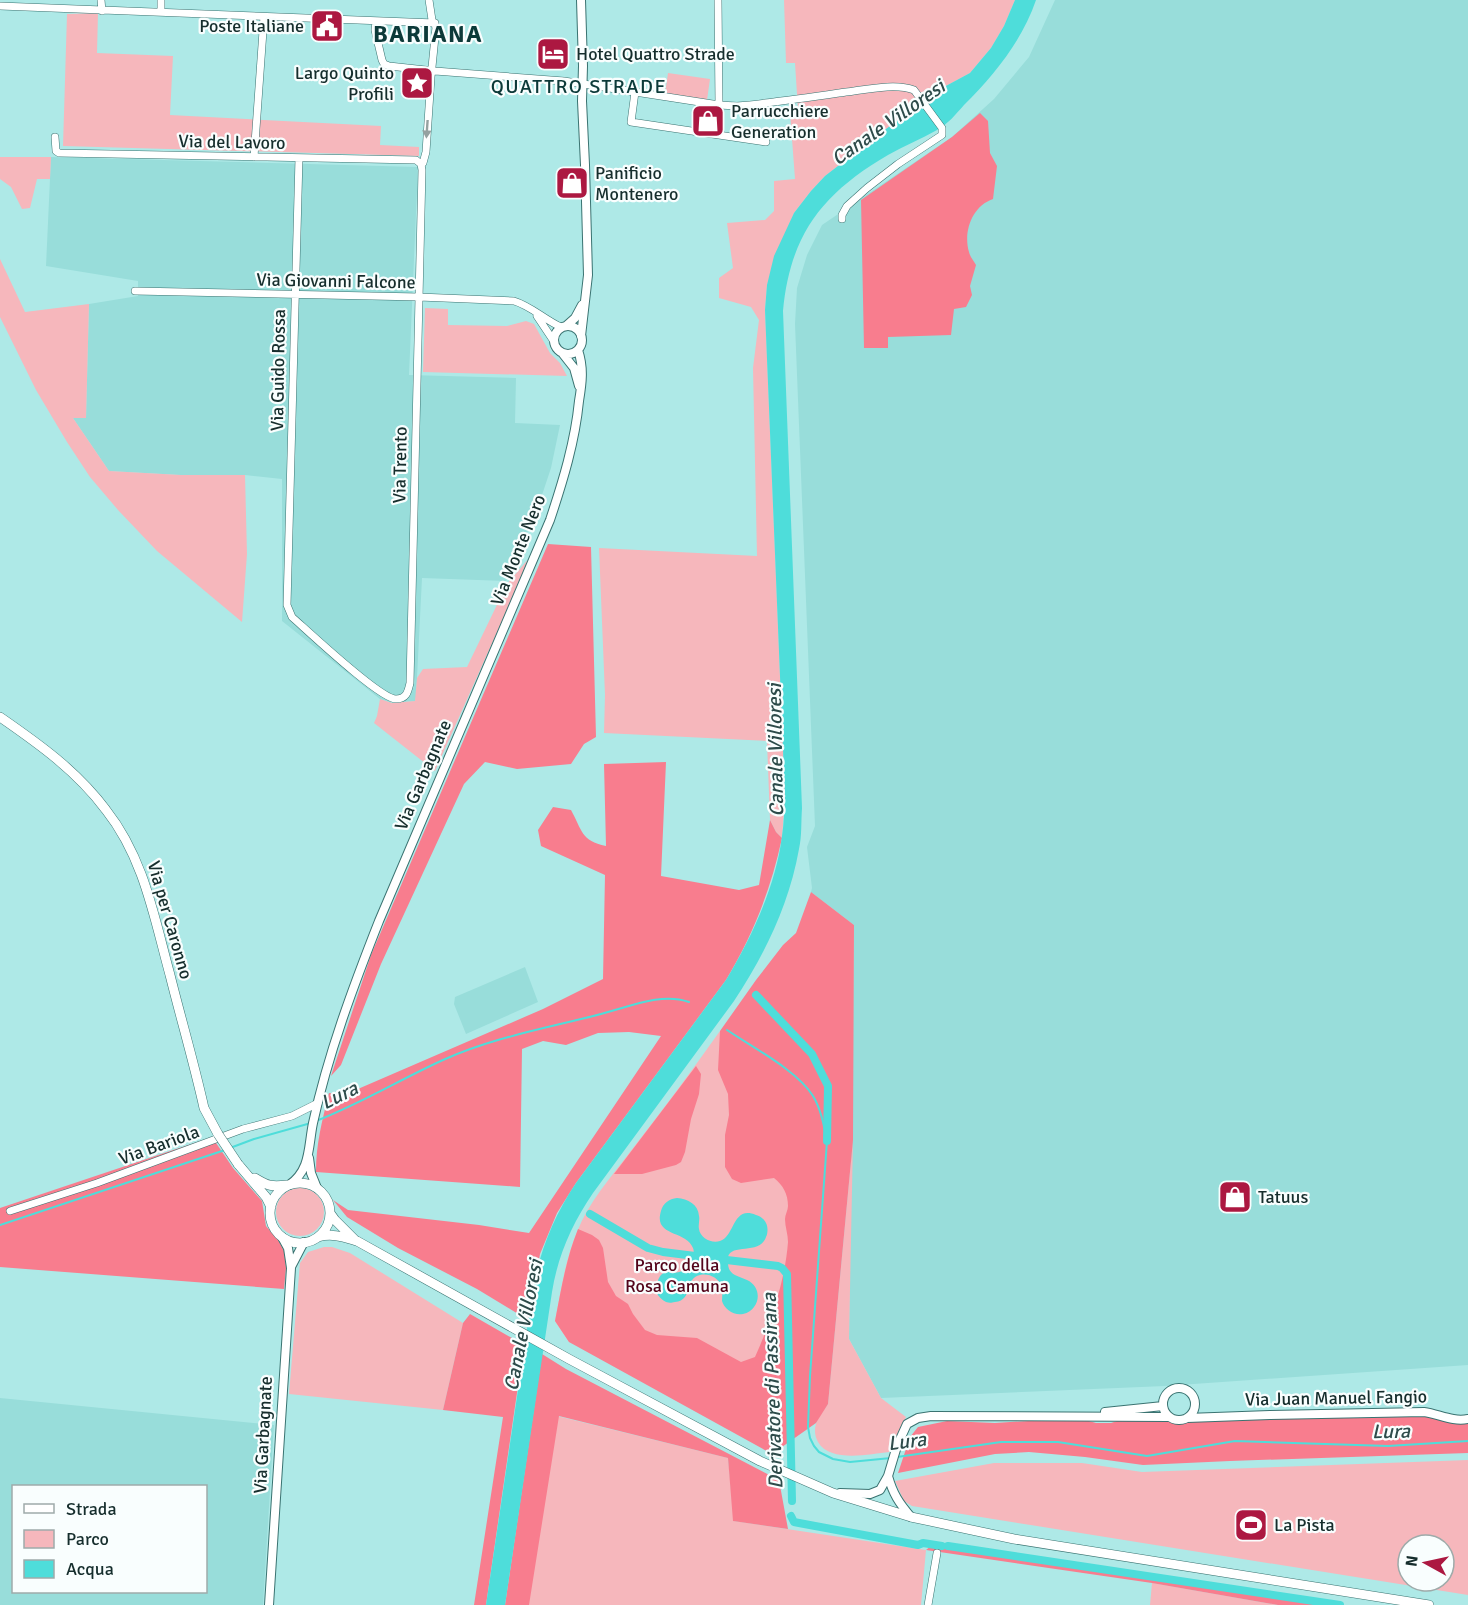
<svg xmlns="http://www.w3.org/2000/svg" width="1468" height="1605" font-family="Signika,sans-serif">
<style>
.built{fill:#98ddda;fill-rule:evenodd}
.green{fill:#f6b7bc;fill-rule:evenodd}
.forest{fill:#f87d8e}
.water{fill:#4eddda}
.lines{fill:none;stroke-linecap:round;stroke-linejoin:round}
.stream{stroke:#4eddda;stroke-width:2}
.canal{stroke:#4eddda;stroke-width:8}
.minor-casing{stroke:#3a7371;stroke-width:8}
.tertiary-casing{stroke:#3a7371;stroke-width:10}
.secondary-casing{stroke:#3a7371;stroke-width:10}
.minor{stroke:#fff;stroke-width:7}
.tertiary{stroke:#fff;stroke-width:8}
.secondary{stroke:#fff;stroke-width:9}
.secondary-bridge-casing{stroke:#3a7371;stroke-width:10;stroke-linecap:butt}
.secondary-bridge{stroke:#fff;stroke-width:9}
.oneway{fill:#96a1a0}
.labels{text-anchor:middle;stroke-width:4.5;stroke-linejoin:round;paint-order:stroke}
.poi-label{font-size:18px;fill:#162e2d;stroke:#f9fefe;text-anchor:start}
.street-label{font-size:18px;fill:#162e2d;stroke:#f9fefe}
.park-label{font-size:18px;fill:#53041a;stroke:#f9fefe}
.neighbourhood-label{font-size:20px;letter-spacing:1.5px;fill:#0c3a39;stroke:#f9fefe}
.water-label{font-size:20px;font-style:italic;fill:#2d4b4a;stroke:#f9fefe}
.district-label{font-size:24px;font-weight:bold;letter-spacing:1.5px;fill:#0c3a39;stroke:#f9fefe}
</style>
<rect width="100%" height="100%" fill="#aee9e7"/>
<path class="built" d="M1055 0H1468V1365L1165 1386 881 1398 849 1339 854 925 811 892 812 888 807 847 815 826 795 324 797 288 807 255 822 225 952 137 994 99 1029 57Z
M51 157 418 167 409 375 516 378 515 423 560 425 551 468 537 510 506 581 422 578 416 698 415 701 392 703 380 699 282 621V479L245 475H181L109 471 73 418H86L89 304 138 296V281L46 266Z
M525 967 538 1002 466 1034 454 1004 455 997Z
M0 1398 274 1425 263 1605H0ZM14 1486H206V1592H14Z"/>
<path class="green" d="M784 0H1015L1004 26 991 48 970 73 944 87 912 109 825 176 811 191 794 213 767 285 765 310 785 798 782 838 776 832 770 820 767 741 604 733 605 695 599 548 757 556 753 368 759 320 751 307 719 298V278L733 268 727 223 765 220 774 211V181L795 179 790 112 798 110 795 63H786Z
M98 13 97 53 173 56 170 115 381 126 380 145 419 147V156L63 146 67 14Z
M668 73 710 79 707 100 665 94Z
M0 157H51L50 179H37L30 208 22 209 11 187 0 179Z
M0 259 25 312 89 304 86 418H73L109 471 181 475H245L247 554 242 622 157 551 118 510 90 477 67 442 36 390 0 317Z
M425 308 448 309V325L507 326 526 321 534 324 550 353 560 363 567 376 423 372Z
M531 556 435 771 374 723 377 716 380 699 392 703 415 701 417 678 423 669 467 667 507 584Z
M720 1031 791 1081 788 1439 569 1342 555 1321C561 1291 565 1260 577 1232 588 1203 611 1177 630 1152 661 1112 691 1072 720 1031Z
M853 1140 849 1339 881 1398 906 1417 889 1452C870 1454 830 1463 818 1442 815 1437 814 1430 816 1424 818 1417 824 1410 828 1404Z
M276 1212a24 24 0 1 1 48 0a24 24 0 1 1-48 0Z
M324 1247H332L350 1253 463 1323 443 1410 289 1394 300 1263 308 1252Z
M557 1416 728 1458 734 1521 926 1550 921 1605H528Z
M1468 1460V1595L912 1506 904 1501 895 1481 994 1463H1082L1142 1472ZM1408 1545H1444V1581H1408Z
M1152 1583 1278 1605H1150Z"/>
<path class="forest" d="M980 113 988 121 990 153 997 166 993 199C972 206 963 232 969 252 970 257 974 261 976 265L970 286 972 295 966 307 954 309 951 335 888 337V348H864L861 200 952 137Z
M548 544 591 547 596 737 584 744 571 764 517 769 485 762 464 784 381 964 341 1065 331 1076 371 955Z
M666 762 661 876 739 890 759 885 770 820 776 832 782 838C771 889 753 935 726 980L576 1183 557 1213 540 1254 528 1320 477 1289 398 1248 347 1217 333 1200 348 1210 479 1225 529 1233 661 1036 629 1032 598 1033 566 1045 543 1041 522 1049 520 1187 316 1172C316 1144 322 1121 329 1093L344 1095 543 1009 603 979 605 875 541 846 538 830 553 807 571 810C582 830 581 841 606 846L604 764Z
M811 892 854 925 853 1140 828 1404 816 1423 772 1454 569 1342 555 1321C561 1290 566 1259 578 1229L592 1235 599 1240 603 1248 608 1282 616 1296 628 1304 633 1314 645 1330 657 1335 697 1338 741 1362 755 1357C771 1321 785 1282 788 1242 788 1234 785 1227 785 1219 785 1215 788 1210 788 1206 788 1194 783 1185 774 1178L741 1183 732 1179 725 1167V1135L729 1115 728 1094 718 1070 720 1031 756 980 783 945 796 933Z
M696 1066 701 1074 699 1094 691 1119 685 1152 681 1162 676 1165 642 1174H614Z
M212 1137 233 1168 262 1201 266 1226 278 1240 284 1251 286 1268 284 1289 0 1267V1208Z
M470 1314 524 1345 486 1605H474L503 1417 443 1410 463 1323Z
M542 1354 566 1369 779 1480 788 1529 733 1521 728 1458 559 1416 529 1605H505Z
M1423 1415 1468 1422V1453L1230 1461 1143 1465 1085 1457 1029 1452 995 1454 898 1473 910 1437 918 1427 947 1421 995 1423 1078 1418 1096 1423H1111L1117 1421Z
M932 1545 1318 1605H1278L1152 1583 926 1550Z"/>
<path class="water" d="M1015 0H1036C1022 41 994 75 964 105 956 114 948 124 937 130 921 139 904 146 888 155 823 193 790 234 783 311L802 808C801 821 802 836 799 849 789 905 765 954 734 1001L593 1193C572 1224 558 1255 552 1292L505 1605H486L533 1289C540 1250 554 1216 576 1183L726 980C752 937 776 885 782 836 784 823 784 811 785 798L765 310 767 285 774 256 794 213 811 191 825 176 912 109 944 87 970 73 991 48 1004 26Z
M677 1198C688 1199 698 1204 699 1216 700 1220 698 1225 699 1229 700 1238 712 1244 720 1241 735 1237 732 1205 756 1215 760 1216 764 1219 766 1223 768 1227 768 1233 766 1237 759 1258 724 1239 728 1264 729 1276 739 1276 747 1280 758 1285 761 1298 754 1307 752 1310 748 1313 743 1314 734 1316 724 1309 722 1301 722 1296 723 1291 722 1287 719 1278 709 1273 700 1275 684 1278 694 1300 675 1302 671 1303 669 1303 666 1302 662 1300 658 1296 656 1292 656 1290 656 1286 657 1283 663 1265 671 1276 682 1271 689 1268 696 1255 693 1248 686 1230 653 1237 661 1211 663 1203 669 1199 677 1198Z"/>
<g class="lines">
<path class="stream" d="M727 1030C752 1047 798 1071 813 1096 821 1109 824 1126 827 1141L810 1376 808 1427 810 1438 814 1446 819 1452 833 1459 850 1462 891 1458
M316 1121C360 1104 401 1079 443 1060 494 1037 548 1028 601 1014 629 1007 661 992 689 1002
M230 1148 254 1139 311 1123
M0 1225 225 1150
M897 1457 1001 1442H1058L1147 1456 1235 1441 1388 1446 1468 1441"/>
<path class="canal" d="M756 995 812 1054 828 1086 827 1141
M590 1214 648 1248 663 1252 703 1257
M718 1259 778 1266 782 1268 787 1274 792 1501
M791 1516 794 1522 799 1523 918 1545 923 1543 942 1546
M948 1546 1340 1605"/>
<defs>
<path id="minor" d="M101 0 102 11
M161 0V12
M718 0 719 105
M0 6 435 23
M376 21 375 30 382 60 384 64 389 66 435 71 564 81 719 105 737 106C771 103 805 98 839 93 860 91 894 82 914 90L942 128V135L898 164 867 188 847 206 842 215V219
M635 92 631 122 766 142
M55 137 56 151 59 153 416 160 421 164
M254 157 264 17
M299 158 287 605 292 617C309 632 380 699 396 699 407 699 408 691 410 683L422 170 421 164 423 163 426 152 431 77 436 27 432 20 429 0
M135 291 419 297 514 301C531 306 545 320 561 327
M537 316 553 340
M10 1211 97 1183 243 1129 292 1116 318 1103
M928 1605 937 1553"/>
<path id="tertiary" d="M581 0 583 66 582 101 585 165 588 275 581 336
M554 340a14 14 0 1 1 28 0a14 14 0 1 1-28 0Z
M566 326 575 318 582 305
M563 354 574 368 579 386
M309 1158 311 1173 317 1188
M289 1185C311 1170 308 1147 313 1123 328 1054 353 987 379 921L550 520C563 481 575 442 579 401 582 383 584 368 578 350
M291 1267 304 1242
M1163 1404a16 16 0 1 1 32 0a16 16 0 1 1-32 0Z
M1105 1412 1163 1406
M1187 1418 1270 1415 1424 1412C1439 1414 1452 1422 1468 1419
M888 1476C893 1494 899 1503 911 1517
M840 1493 870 1494 880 1490 888 1476 897 1446 907 1424 918 1418 931 1416 1169 1417
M269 1605 291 1268 288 1248 282 1237"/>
<path id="secondary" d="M0 717C39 744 77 771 106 810 144 858 154 917 170 975 181 1019 194 1063 204 1108L218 1134
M238 1164 266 1197 271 1207
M255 1178C268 1186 272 1187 287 1185
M270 1213a30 30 0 1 1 60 0a30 30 0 1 1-60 0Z
M330 1213 335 1220 355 1240
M318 1237C332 1233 343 1237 357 1241L569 1359 760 1461 833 1493 911 1517 1014 1539 1429 1605"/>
</defs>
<use href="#minor" class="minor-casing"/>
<use href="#tertiary" class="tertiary-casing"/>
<use href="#secondary" class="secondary-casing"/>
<use href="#minor" class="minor"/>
<use href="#tertiary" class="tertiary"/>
<use href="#secondary" class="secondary"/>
<defs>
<path id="secondary-bridge" d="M218 1134 238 1164"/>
</defs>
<use href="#secondary-bridge" class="secondary-bridge-casing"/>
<use href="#secondary-bridge" class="secondary-bridge"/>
</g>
<defs><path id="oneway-solid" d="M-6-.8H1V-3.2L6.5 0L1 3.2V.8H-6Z" transform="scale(1.5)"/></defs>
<use class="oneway" href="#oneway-solid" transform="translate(427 129) rotate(94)"/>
<defs>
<symbol id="civic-square" viewBox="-11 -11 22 22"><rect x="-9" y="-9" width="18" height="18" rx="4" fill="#ac1841" stroke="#f9fefe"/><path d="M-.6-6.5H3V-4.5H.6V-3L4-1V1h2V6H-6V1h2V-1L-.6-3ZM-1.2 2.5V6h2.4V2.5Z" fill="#fff"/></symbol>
<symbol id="hotel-square" viewBox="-11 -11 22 22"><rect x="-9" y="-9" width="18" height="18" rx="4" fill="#ac1841" stroke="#f9fefe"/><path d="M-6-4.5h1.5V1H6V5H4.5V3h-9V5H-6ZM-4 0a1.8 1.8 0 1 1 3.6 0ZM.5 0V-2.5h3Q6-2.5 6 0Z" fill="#fff"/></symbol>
<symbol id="sight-square" viewBox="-11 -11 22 22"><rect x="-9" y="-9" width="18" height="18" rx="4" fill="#ac1841" stroke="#f9fefe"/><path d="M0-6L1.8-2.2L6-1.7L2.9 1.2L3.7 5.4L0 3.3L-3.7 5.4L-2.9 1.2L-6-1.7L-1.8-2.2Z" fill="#fff"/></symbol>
<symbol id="shop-square" viewBox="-11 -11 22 22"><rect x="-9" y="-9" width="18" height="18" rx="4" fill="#ac1841" stroke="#f9fefe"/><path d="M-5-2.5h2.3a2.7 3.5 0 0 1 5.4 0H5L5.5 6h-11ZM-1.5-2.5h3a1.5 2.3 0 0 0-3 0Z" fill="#fff"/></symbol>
<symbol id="stadium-square" viewBox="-11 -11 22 22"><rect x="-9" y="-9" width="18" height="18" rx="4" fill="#ac1841" stroke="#f9fefe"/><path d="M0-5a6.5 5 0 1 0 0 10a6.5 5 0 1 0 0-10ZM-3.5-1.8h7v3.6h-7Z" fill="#fff"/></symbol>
</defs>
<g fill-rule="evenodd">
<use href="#civic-square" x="308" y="7" width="38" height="38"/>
<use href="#hotel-square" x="534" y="35" width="38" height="38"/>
<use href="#sight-square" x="398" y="64" width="38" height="38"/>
<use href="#shop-square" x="689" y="102" width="38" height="38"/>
<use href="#shop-square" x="553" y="164" width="38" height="38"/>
<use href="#shop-square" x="1216" y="1178" width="38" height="38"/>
<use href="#stadium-square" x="1232" y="1506" width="38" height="38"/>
</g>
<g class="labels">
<g class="poi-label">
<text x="304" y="32" text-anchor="end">Poste Italiane</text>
<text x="576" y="60">Hotel Quattro Strade</text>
<text x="394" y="79" text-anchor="end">Largo Quinto<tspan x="394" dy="21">Profili</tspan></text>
<text x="731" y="117">Parrucchiere<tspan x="731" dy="21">Generation</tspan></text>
<text x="595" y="179">Panificio<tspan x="595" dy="21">Montenero</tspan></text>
<text x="1258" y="1203">Tatuus</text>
<text x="1274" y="1531">La Pista</text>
</g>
<g class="street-label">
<text transform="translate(232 142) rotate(1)" y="6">Via del Lavoro</text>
<text transform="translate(336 281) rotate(1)" y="6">Via Giovanni Falcone</text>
<text transform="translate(278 370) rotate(-89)" y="6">Via Guido Rossa</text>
<text transform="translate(400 465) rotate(-89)" y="6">Via Trento</text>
<text transform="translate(518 550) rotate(-68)" y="6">Via Monte Nero</text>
<text transform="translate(423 775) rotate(-67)" y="6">Via Garbagnate</text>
<text transform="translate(170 920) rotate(74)" y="6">Via per Caronno</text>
<text transform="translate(159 1145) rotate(-20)" y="6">Via Bariola</text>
<text transform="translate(1336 1398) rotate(-1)" y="6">Via Juan Manuel Fangio</text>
<text transform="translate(263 1435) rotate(-87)" y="6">Via Garbagnate</text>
</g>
<g class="park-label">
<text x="677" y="1271">Parco della<tspan x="677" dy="21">Rosa Camuna</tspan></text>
</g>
<g class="neighbourhood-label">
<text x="579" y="93">QUATTRO STRADE</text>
</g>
<g class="water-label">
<text transform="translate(888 122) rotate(-35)" y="7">Canale Villoresi</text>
<text transform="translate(775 750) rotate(-91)" y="7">Canale Villoresi</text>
<text transform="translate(339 1095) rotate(-26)" y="7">Lura</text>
<text transform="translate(523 1325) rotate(-79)" y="7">Canale Villoresi</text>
<text transform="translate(772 1391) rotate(-92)" y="7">Derivatore di Passirana</text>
<text transform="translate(1391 1431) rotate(-1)" y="7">Lura</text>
<text transform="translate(907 1441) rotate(-7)" y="7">Lura</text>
</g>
<g class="district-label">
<text x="428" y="42">BARIANA</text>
</g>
</g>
<rect x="12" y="1485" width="195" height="108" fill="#f9fefe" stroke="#9eabaa" stroke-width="1.5"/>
<rect x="24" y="1504" width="30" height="9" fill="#ffffff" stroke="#9eabaa" stroke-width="1.5"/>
<text x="66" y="1515" font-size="18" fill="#162e2d">Strada</text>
<rect x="24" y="1530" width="30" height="18" fill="#f6b7bc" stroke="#9eabaa" stroke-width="1.5"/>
<text x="66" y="1545" font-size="18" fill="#162e2d">Parco</text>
<rect x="24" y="1560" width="30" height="18" fill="#4eddda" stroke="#9eabaa" stroke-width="1.5"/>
<text x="66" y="1575" font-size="18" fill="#162e2d">Acqua</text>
<g transform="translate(1426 1563) rotate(278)"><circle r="28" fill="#f9fefe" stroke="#9eabaa" stroke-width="1.5"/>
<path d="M0-4.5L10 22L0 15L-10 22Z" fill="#ac1841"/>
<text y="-9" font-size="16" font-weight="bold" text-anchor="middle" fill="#162e2d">N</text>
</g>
</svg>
